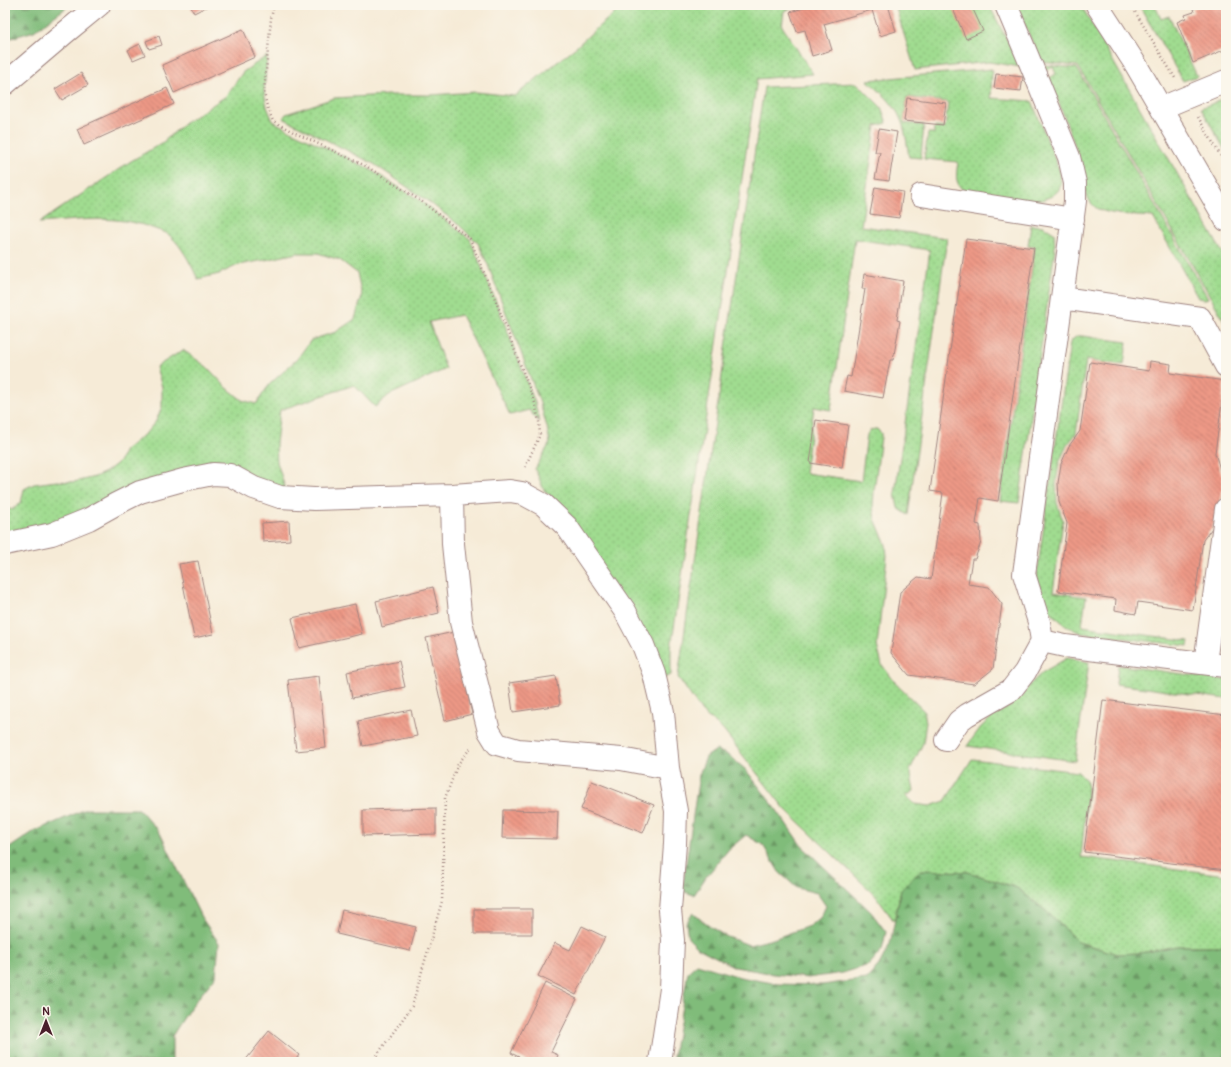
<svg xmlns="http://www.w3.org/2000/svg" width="1231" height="1067" font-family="Pangolin,sans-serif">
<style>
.grass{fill:url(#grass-dots);stroke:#757e5e}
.forest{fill:url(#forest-firs);stroke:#656e52}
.building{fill:url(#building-back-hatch)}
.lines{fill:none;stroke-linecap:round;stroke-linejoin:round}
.street-casing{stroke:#a08581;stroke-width:24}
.secondary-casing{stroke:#a08581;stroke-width:24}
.path{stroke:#a08581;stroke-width:2.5;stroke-dasharray:1 3;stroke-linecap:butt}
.street{stroke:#fff;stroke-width:22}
.secondary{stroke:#fff;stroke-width:22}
</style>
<defs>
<pattern id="grass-dots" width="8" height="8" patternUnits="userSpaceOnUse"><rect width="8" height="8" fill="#a0dc90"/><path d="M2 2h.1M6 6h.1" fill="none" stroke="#8bbc7c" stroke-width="1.8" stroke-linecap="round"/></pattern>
<pattern id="forest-firs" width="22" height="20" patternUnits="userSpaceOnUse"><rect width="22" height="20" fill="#80bc7a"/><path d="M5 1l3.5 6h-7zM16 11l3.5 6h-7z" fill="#6b9864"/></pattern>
<pattern id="building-back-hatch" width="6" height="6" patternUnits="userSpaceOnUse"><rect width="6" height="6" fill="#ed9986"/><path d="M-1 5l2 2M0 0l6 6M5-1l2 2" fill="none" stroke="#c27c6e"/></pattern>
</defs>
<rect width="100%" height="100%" fill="#fbf7ec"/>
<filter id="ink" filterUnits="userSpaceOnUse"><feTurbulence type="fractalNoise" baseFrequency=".025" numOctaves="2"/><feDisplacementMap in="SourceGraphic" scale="8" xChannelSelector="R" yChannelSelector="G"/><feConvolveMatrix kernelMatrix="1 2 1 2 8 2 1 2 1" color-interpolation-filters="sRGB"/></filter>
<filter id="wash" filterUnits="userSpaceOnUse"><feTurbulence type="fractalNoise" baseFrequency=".012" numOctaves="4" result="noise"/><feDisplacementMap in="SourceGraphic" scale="16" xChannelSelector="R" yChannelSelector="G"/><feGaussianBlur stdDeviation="0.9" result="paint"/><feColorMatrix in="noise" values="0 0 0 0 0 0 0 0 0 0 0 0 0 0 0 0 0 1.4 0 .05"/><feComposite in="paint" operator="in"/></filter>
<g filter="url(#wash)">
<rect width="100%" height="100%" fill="#f6ebd7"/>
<path class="grass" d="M627 5H799L784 11 782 26 813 74 757 79 671 648V675L664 678 570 519 544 490 535 469 550 443 547 427 540 403 488 265 478 243 459 225 429 202 374 164 283 118 286 114 334 98 388 95H430L476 92 515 96 576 47 598 27 622 7Z
M895 5H989L1021 67 989 62 915 70Z
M1016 5H1081L1226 259V324L1078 66 1041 62Z
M1139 5H1155L1161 19 1169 16 1197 76 1183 81Z
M267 56 264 92 267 107 273 121 293 132 366 167 421 201 470 239 497 304 535 403 539 422 529 410 510 415 461 315 429 322 446 369 389 395 375 407 354 385 280 410 276 444 277 462 286 491 237 472 92 505 63 521 5 538V506L11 510 21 503 24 489 34 484 57 481 74 482 95 477 106 472 119 462 125 450 146 433 156 421 162 407V387L156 367 183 350 207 367 226 387 242 400 256 404 269 385 297 359 311 340 336 332 355 319 362 296 357 273 340 260 318 253H297L270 259 238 265 219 274 198 279C190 263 183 247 169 235 166 232 160 231 155 229 117 214 79 220 39 223L131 161 162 143 185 123 226 96 243 72Z
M1043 65 1077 68 1208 298 1205 299 1198 298 1153 217C1139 216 1110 215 1098 209 1094 207 1090 202 1088 198 1083 188 1084 175 1081 165 1072 135 1060 106 1049 78L1056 74 1053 67 1046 71Z
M992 69 991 98 1032 101 1060 172 1061 185 1058 191 1052 196 1042 200 1028 201 966 193C954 183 956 176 958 162L924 159 928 133H934L935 127 945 128 948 102 907 97 904 123 924 125 921 158 909 157C907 145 906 132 901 120 895 104 880 91 867 80Z
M857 83 881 107 887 123 876 126 861 226 947 238 908 515 898 508 895 493 930 250 855 239 831 410 814 407 805 473 861 481 867 435C869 430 872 429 877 429L881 433V437L874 491 873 507 875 519 886 545 887 556 877 646 882 665 898 686 924 711 926 722 923 743 910 770 914 791 906 796 915 804 930 806 945 801 972 759 1078 772 1086 780 1088 788 1081 857 1226 875V946H1177L1140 953 1117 954 1078 942 1046 911 1017 888 968 872 921 870 901 890 894 921 875 895 785 809 723 730 702 712 678 677 764 87Z
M1226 98V152L1201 108Z
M1031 225 1043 226 1054 233 1055 249 1019 503 1000 501 1035 247 1028 246Z
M1077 336H1082L1127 342 1124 365 1086 360 1076 434 1067 445 1059 463 1056 483 1057 503 1063 521 1053 592 1086 597 1082 626 1189 641 1188 646 1081 633C1054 622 1040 602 1037 574L1070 343 1072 340Z
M1223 594H1226V647C1213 638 1222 607 1223 594Z
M1067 658 1089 662 1075 761 967 746 981 727 992 717 1011 705 1022 696 1030 684 1043 672Z
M1118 665 1226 680V699L1116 684Z"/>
<path class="forest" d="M5 5H70L34 31 5 40Z
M716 750 728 755 745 769 774 806 801 845 871 912 886 932 882 950 869 965 843 973 808 978 774 974 735 967 698 948 688 938 686 923 693 913 706 924 725 936 749 945 773 939 809 926 820 918 826 906 817 893 797 888 779 872 763 845 746 835 729 849 706 877 694 895 682 891 699 775 706 757Z
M86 809H139L160 833 201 917 219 943 216 976 190 1008 172 1036V1062H5V851L33 832Z
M921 870 968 872 1017 888 1046 911 1078 942 1117 954 1140 953 1177 946H1226V1062H672L688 972 697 964 740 977 778 984 822 985 867 979 879 965 890 944 901 890Z"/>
<g id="blocks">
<path class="building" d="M190 5H210L194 13Z
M814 5H888L896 31 880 36 872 10 824 24 832 50 812 56 805 30 797 32 790 12Z
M956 5H971L983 31 966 39 952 7Z
M1202 5H1204L1205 7 1210 5 1216 6 1226 5V49L1193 63 1177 22 1186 18 1185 15 1194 12 1193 9Z
M243 29 255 57 174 93 162 65Z
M159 36 162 45 149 49 146 41Z
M140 44 145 55 133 60 128 50Z
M81 73 88 85 62 100 55 89Z
M996 74 1023 77 1021 91 994 88Z
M167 88 174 104 84 145 77 129Z
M907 98 946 103 943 125 904 121Z
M879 129 897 132 889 181 875 179 880 152H875Z
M875 187 903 192 899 218 870 214Z
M966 239 1034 248 998 501 980 498 976 524 980 525 981 542 975 559H972L968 584 989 587 1002 604 993 669 974 684 909 675 891 653 900 592 918 577 931 579 943 493 930 491Z
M864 274 903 281 897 320 900 321 893 360H890L883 398 844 391 847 376 851 377 865 289H862Z
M1150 361 1171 364 1170 373 1225 381 1215 453 1222 476V494L1219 511 1212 528 1203 540 1193 610 1138 602 1136 614 1115 610 1116 599 1058 591 1067 523 1059 502 1058 483 1061 464 1069 446 1080 431 1090 362 1149 371Z
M816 420 848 425 842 468 810 463Z
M289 521 290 540 263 542 262 523Z
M198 561 213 634 194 638 179 564Z
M433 587 439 613 382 627 376 601Z
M355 604 362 634 299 648 292 618Z
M454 632 472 714 445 721 426 638Z
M399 661 405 687 352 698 347 672Z
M319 676 326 748 296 751 288 680Z
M556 676 560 705 513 712 509 683Z
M1103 700 1226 715V870L1084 852Z
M411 710 417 736 363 746 358 721Z
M592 781 654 805 643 833 581 809Z
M436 808V834L363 836V810Z
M503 810 558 811 557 839 502 838Z
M474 909H532V934H474Z
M342 910 416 927 410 951 337 934Z
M582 926 605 937 576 995 538 976 555 943 570 950Z
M545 983 577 999 551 1052 558 1055 555 1062H529L511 1053Z
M269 1031 299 1055 294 1062H244Z"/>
</g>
</g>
<g filter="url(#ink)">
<use href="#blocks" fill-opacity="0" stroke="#a08581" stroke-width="1"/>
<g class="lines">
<defs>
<path id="street" d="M1006 5 1027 55 1069 157 1075 183V201L1062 298 1200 318 1226 366
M1097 5 1136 65 1226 220
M1161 108 1226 81
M921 195 1073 219
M1062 298 1024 574 1039 622 1042 641 1065 646 1226 666
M452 495 453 544 461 622 489 731 497 744 518 750 621 759 668 768
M5 544 52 534 89 519 116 504 140 492 183 480 213 474 230 475 254 488 280 497 314 499 452 495 510 491 522 493 544 505 567 527 625 611 643 645 654 674 663 712 668 768 676 811 675 844 670 910 673 940 671 989 660 1062
M1205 663 1226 509
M946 740 959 721 967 715 1011 690 1025 672 1042 641"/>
<path id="secondary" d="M5 84 66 32 99 5"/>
</defs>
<use href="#street" class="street-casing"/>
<use href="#secondary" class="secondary-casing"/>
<path class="path" d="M274 5 271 18 264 92 267 107 273 121 293 132 366 166 421 201 470 239 497 304 535 403 539 422 540 435 526 465 525 470
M1131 5 1175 78
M1198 117 1226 165
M372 1062 412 1006 442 901 445 798 458 764 469 750 473 748"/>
<use href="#street" class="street"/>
<use href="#secondary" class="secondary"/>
</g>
</g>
<rect width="1231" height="1067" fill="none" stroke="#fbf7ec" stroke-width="20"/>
<g transform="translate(46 1021)" stroke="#fbf7ec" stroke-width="3" paint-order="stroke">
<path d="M0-3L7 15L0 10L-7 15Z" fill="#4a1f2b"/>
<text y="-6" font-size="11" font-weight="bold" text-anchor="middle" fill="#4a1f2b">N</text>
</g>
</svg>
